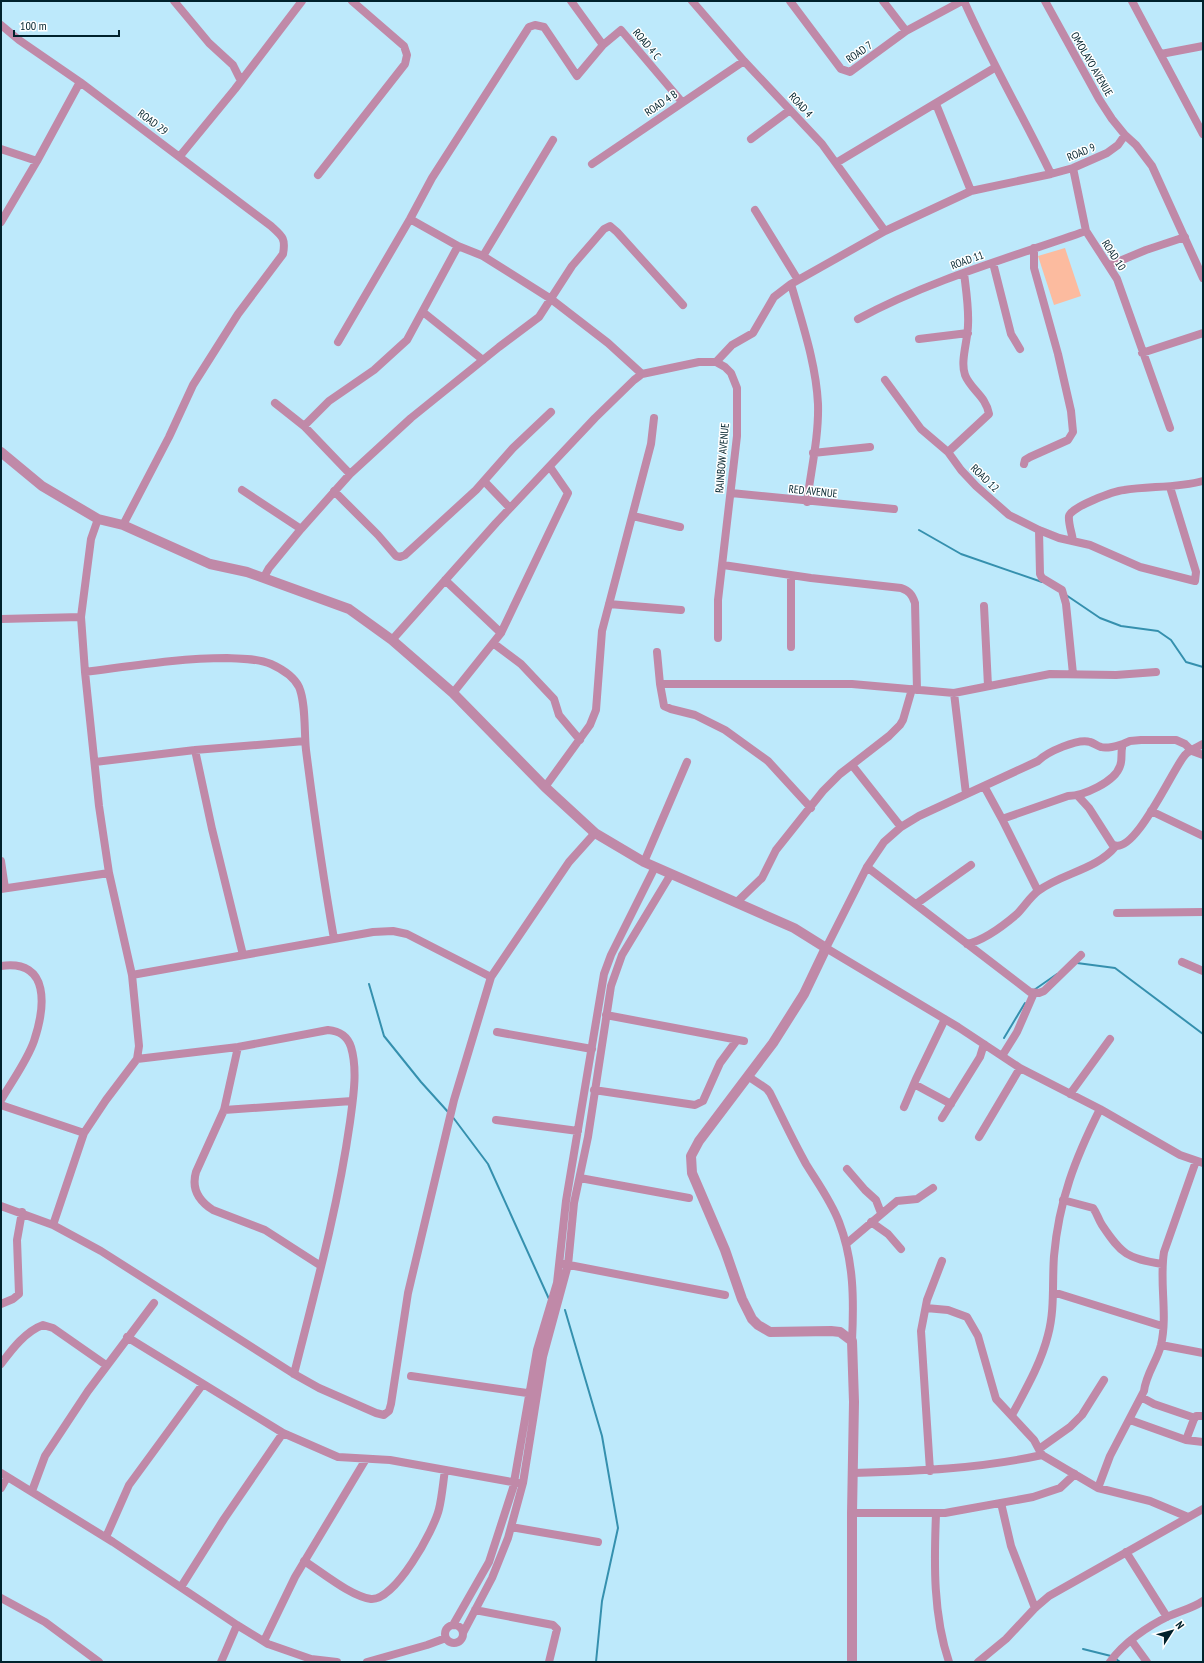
<svg xmlns="http://www.w3.org/2000/svg" width="1204" height="1663" font-family="'PT Sans Narrow',sans-serif">
<style>
.green{fill:#fcbb9f}
.lines{fill:none;stroke-linecap:round;stroke-linejoin:round}
.stream{stroke:#3590ae;stroke-width:2}
.minor{stroke:#c089a8;stroke-width:8}
.tertiary{stroke:#c089a8;stroke-width:10}
.labels{text-anchor:middle;stroke-width:3;stroke-linejoin:round;paint-order:stroke}
.street-label{font-size:11px;fill:#00222c;stroke:#fff}
</style>
<rect width="100%" height="100%" fill="#bde9fb"/>
<path class="green" d="M1065 248 1081 296 1054 305 1038 256Z"/>
<g class="lines">
<path class="stream" d="M919 530 961 554 1042 582
M1066 595 1100 618 1121 626 1158 631 1171 640 1186 662 1203 667
M1077 963 1115 968 1203 1034
M369 984 384 1036 421 1082 449 1113
M1034 990 1057 974
M1004 1038 1025 1003
M452 1116 488 1164 549 1299
M565 1310 602 1436 618 1528 602 1601 596 1662
M1083 1649 1111 1656
M1116 1659 1120 1662"/>
<path class="minor" d="M174 1 209 43 233 65 241 81
M571 1 603 45
M692 1 744 61 822 144 885 231
M790 1 841 69 850 72 906 31 962 1
M883 1 906 31
M964 1C990 60 1023 116 1051 174
M1045 1 1099 99 1112 119 1125 135 1136 145 1152 166 1203 278
M1132 1 1203 134
M1 25 19 40 80 82 271 226C282 236 286 238 283 254L238 314 193 385 169 437 123 525
M1161 54 1203 46
M936 104 971 191
M751 139 790 110
M1 149 37 161
M180 156 235 89 302 1
M836 163 996 67
M592 164 744 61
M1073 168 1086 231 1117 279 1170 428
M318 175 405 64 407 55 404 46 352 1
M755 210 798 280
M410 219 458 246 483 256 551 299 608 343 642 374
M1 222 37 161 80 82
M483 256 553 140
M993 263 1011 334 1020 349
M1110 265 1146 250 1185 237
M791 284C802 323 816 363 818 404 819 436 811 470 807 502
M423 312 483 360
M858 319C930 280 1009 258 1086 231
M919 339 968 333
M338 342 410 219 432 178 529 27 535 25 544 27 577 76 603 45 621 30 682 102
M1142 353 1203 333
M716 362 732 345 753 333 774 297 791 284 885 231 971 191 1051 174 1073 168 1107 153 1118 145 1125 135
M885 380 921 429 948 452 961 470 976 486 1009 515 1039 530 1059 538 1090 545 1140 567 1195 581 1196 572 1170 487
M275 403 304 426 350 474
M304 426 329 401 374 370 407 340 458 246
M948 452 989 414C986 396 971 390 965 375 960 361 968 340 968 325 969 308 966 290 964 273
M813 453 870 447
M1024 464 1025 460 1030 457 1068 440 1073 432 1071 411 1058 354 1034 268V248
M484 481 510 508
M242 490 301 529
M334 491 378 535 396 556 400 557 405 555 476 490 513 448 551 412
M731 493 894 509
M633 516 680 527
M1039 530 1040 574 1042 578 1062 590 1066 604 1073 674
M1073 541C1072 533 1068 523 1069 516 1071 507 1114 491 1124 490 1150 486 1177 488 1203 481
M723 565 811 578 901 588C909 591 912 594 915 603L917 690
M791 575V647
M264 577 269 568 301 529 350 474 411 418 499 347 539 317 572 266 604 229 610 226 617 232 683 305
M445 580 501 633
M609 604 681 610
M984 606 988 686
M1 619 81 617
M392 640 496 523 595 418 634 380 642 374 699 362H716L725 367 731 373 737 388V436L718 600V638
M493 643 521 664 554 699 559 715 580 740
M657 652 660 684 664 706 671 709 695 715 725 730 768 761 811 808
M85 672C132 666 179 658 227 658 242 659 257 658 271 664 282 669 294 677 299 687 306 703 304 732 306 750 314 813 323 876 334 939
M660 684H852L954 693 1050 674 1116 675 1156 672
M453 693 501 633 568 493 550 467
M954 693 966 794
M1123 744C1116 746 1108 749 1101 747 1097 746 1094 743 1090 742 1078 738 1047 752 1038 761L919 816 901 827 884 842 867 867 826 948 958 1027 1020 1068 1100 1109 1180 1155 1203 1163
M195 750 212 829 243 955
M95 762 195 750 305 741
M852 765 901 827
M984 786 1002 819 1068 796C1083 796 1115 782 1120 766 1123 759 1120 752 1123 744L1130 741 1141 740H1176L1185 744 1192 751 1203 755
M545 787 590 725 596 710 602 631 651 444 654 418
M1078 796 1089 808 1112 844C1133 860 1173 768 1185 755 1189 750 1198 747 1203 744
M1151 811 1203 836
M1002 819 1038 891
M1 861 5 888
M644 862 687 762
M867 867 1030 992 1039 993 1044 991 1081 955
M1 889 109 873
M737 902 762 878 776 850 823 791 840 774 889 736 900 725 903 720 912 689
M916 904 971 865
M1117 913 1203 912
M967 944C985 940 1003 926 1017 914 1024 907 1030 897 1038 891 1062 873 1096 870 1115 847
M1182 962 1203 971
M1 966C51 959 45 1008 34 1041 27 1061 12 1081 1 1100
M132 975 373 932 393 931 407 934 491 977
M606 1015 744 1041
M497 1032 592 1049
M238 1047 224 1110 196 1172C191 1189 199 1201 213 1210L265 1230 321 1266
M1002 1056 1017 1032 1034 993
M137 1059 238 1047 328 1030C339 1031 347 1035 351 1047 358 1070 353 1099 350 1122 338 1207 315 1291 294 1374
M749 1077 767 1089 770 1093C782 1117 793 1141 806 1164 817 1182 831 1201 839 1222 854 1261 854 1300 852 1341
M914 1084 951 1104
M594 1090 695 1105 703 1101 720 1063 737 1040
M1070 1094 1110 1039
M1 1105 84 1133
M904 1107 916 1079 945 1019
M224 1110 352 1101
M942 1118 980 1057 984 1044
M496 1120 578 1131
M979 1137 1020 1068
M847 1169 865 1190 876 1200 881 1213
M580 1178 689 1198
M1063 1200 1093 1208C1097 1213 1098 1219 1102 1225 1122 1255 1127 1258 1162 1264
M1 1206 53 1225 101 1251 294 1374 319 1388 376 1413 384 1415 389 1411 391 1404 408 1293 454 1100 491 977 569 862 595 833
M871 1222 888 1234 901 1249
M53 1225 84 1133 106 1100 137 1059 139 1046 132 975 109 873 99 806 85 672 81 617 91 539 98 519
M846 1244 897 1201 917 1199 933 1188
M564 1264 725 1295
M1053 1292 1162 1326
M1 1304 13 1299 19 1294 17 1240 22 1212
M926 1308 948 1310 967 1317 978 1336 996 1399 1034 1440 1042 1455 1098 1488 1150 1501 1188 1517
M127 1337 283 1433 338 1457 390 1460 518 1483
M1161 1345 1203 1353
M1 1364C12 1349 26 1331 43 1325L53 1328 106 1365
M411 1376 534 1394
M1141 1397 1154 1404 1195 1418
M1012 1415C1026 1389 1041 1363 1048 1335 1055 1309 1052 1283 1054 1256 1059 1200 1075 1159 1100 1109
M1130 1420 1186 1440 1203 1442
M1186 1440 1194 1419 1196 1416H1203
M1039 1449 1070 1427 1082 1415 1104 1380
M930 1471 921 1331 927 1300 942 1261
M1 1473 113 1542 237 1625 268 1644 311 1659 337 1662
M853 1473C917 1471 978 1469 1042 1455
M1 1488 7 1477
M1098 1488 1110 1456 1144 1391C1146 1374 1157 1361 1161 1345 1168 1314 1159 1282 1164 1252L1196 1161
M32 1491 45 1456 88 1391 154 1303
M1001 1503 1011 1546 1035 1608
M852 1513H945L1033 1497 1060 1488 1075 1474
M936 1514C934 1563 933 1615 949 1662
M511 1527 598 1542
M106 1537 129 1485 203 1384
M1126 1552 1167 1617
M304 1561C322 1572 350 1596 371 1599 395 1601 434 1530 439 1509 442 1497 443 1483 445 1470
M181 1587 224 1519 283 1433
M1 1598 45 1622 99 1662
M475 1610 553 1625 557 1629 549 1662
M453 1625 489 1562 513 1488 537 1350 557 1283 566 1201 604 974 611 955 655 867
M445 1634a9 9 0 1 1 18 0a9 9 0 1 1-18 0Z
M463 1633 492 1578 508 1538 523 1483 543 1357 568 1265 574 1203 588 1137 611 986 622 955 671 874
M1131 1640 1147 1662
M264 1641 295 1577 366 1459
M221 1662 237 1625
M367 1662 427 1645 446 1638
M978 1662 1006 1639 1035 1608 1049 1596 1203 1509
M1110 1662C1123 1643 1148 1626 1169 1616 1180 1611 1193 1608 1203 1601"/>
<path class="tertiary" d="M1 452 42 486 98 519 123 525 210 564 247 572 349 609 392 640 453 693 545 787 595 833 644 862 794 928 826 948 804 994 773 1043 699 1141 691 1156 692 1173 725 1250 742 1299 752 1319 758 1325 770 1332 831 1331 840 1332 852 1341 854 1402 852 1513V1662"/>
</g>
<g class="labels">
<g class="street-label">
<text transform="translate(647 44) rotate(50)" y="4">ROAD 4 C</text>
<text transform="translate(859 52) rotate(-35)" y="4">ROAD 7</text>
<text transform="translate(1092 64) rotate(60)" y="4">OMOLAYO AVENUE</text>
<text transform="translate(661 103) rotate(-34)" y="4">ROAD 4 B</text>
<text transform="translate(801 105) rotate(47)" y="4">ROAD 4</text>
<text transform="translate(153 122) rotate(37)" y="4">ROAD 29</text>
<text transform="translate(1081 152) rotate(-22)" y="4">ROAD 9</text>
<text transform="translate(1114 255) rotate(57)" y="4">ROAD 10</text>
<text transform="translate(967 260) rotate(-20)" y="4">ROAD 11</text>
<text transform="translate(722 458) rotate(-85)" y="4">RAINBOW AVENUE</text>
<text transform="translate(985 478) rotate(44)" y="4">ROAD 12</text>
<text transform="translate(813 491) rotate(6)" y="4">RED AVENUE</text>
</g>
</g>
<rect width="1204" height="1663" fill="none" stroke="#00222c" stroke-width="4"/>
<g transform="translate(1172 1631) rotate(54)" stroke="#ffffff" stroke-width="3" paint-order="stroke">
<path d="M0-3L7 15L0 10L-7 15Z" fill="#00222c"/>
<text y="-6" font-size="11" font-weight="bold" text-anchor="middle" fill="#00222c">N</text>
</g>
<path d="M14 30v6h105v-6" fill="none" stroke="#00222c" stroke-width="2"/>
<text x="20" y="30" font-size="12" fill="#00222c" stroke="#ffffff" stroke-width="3" paint-order="stroke">100 m</text>
</svg>
